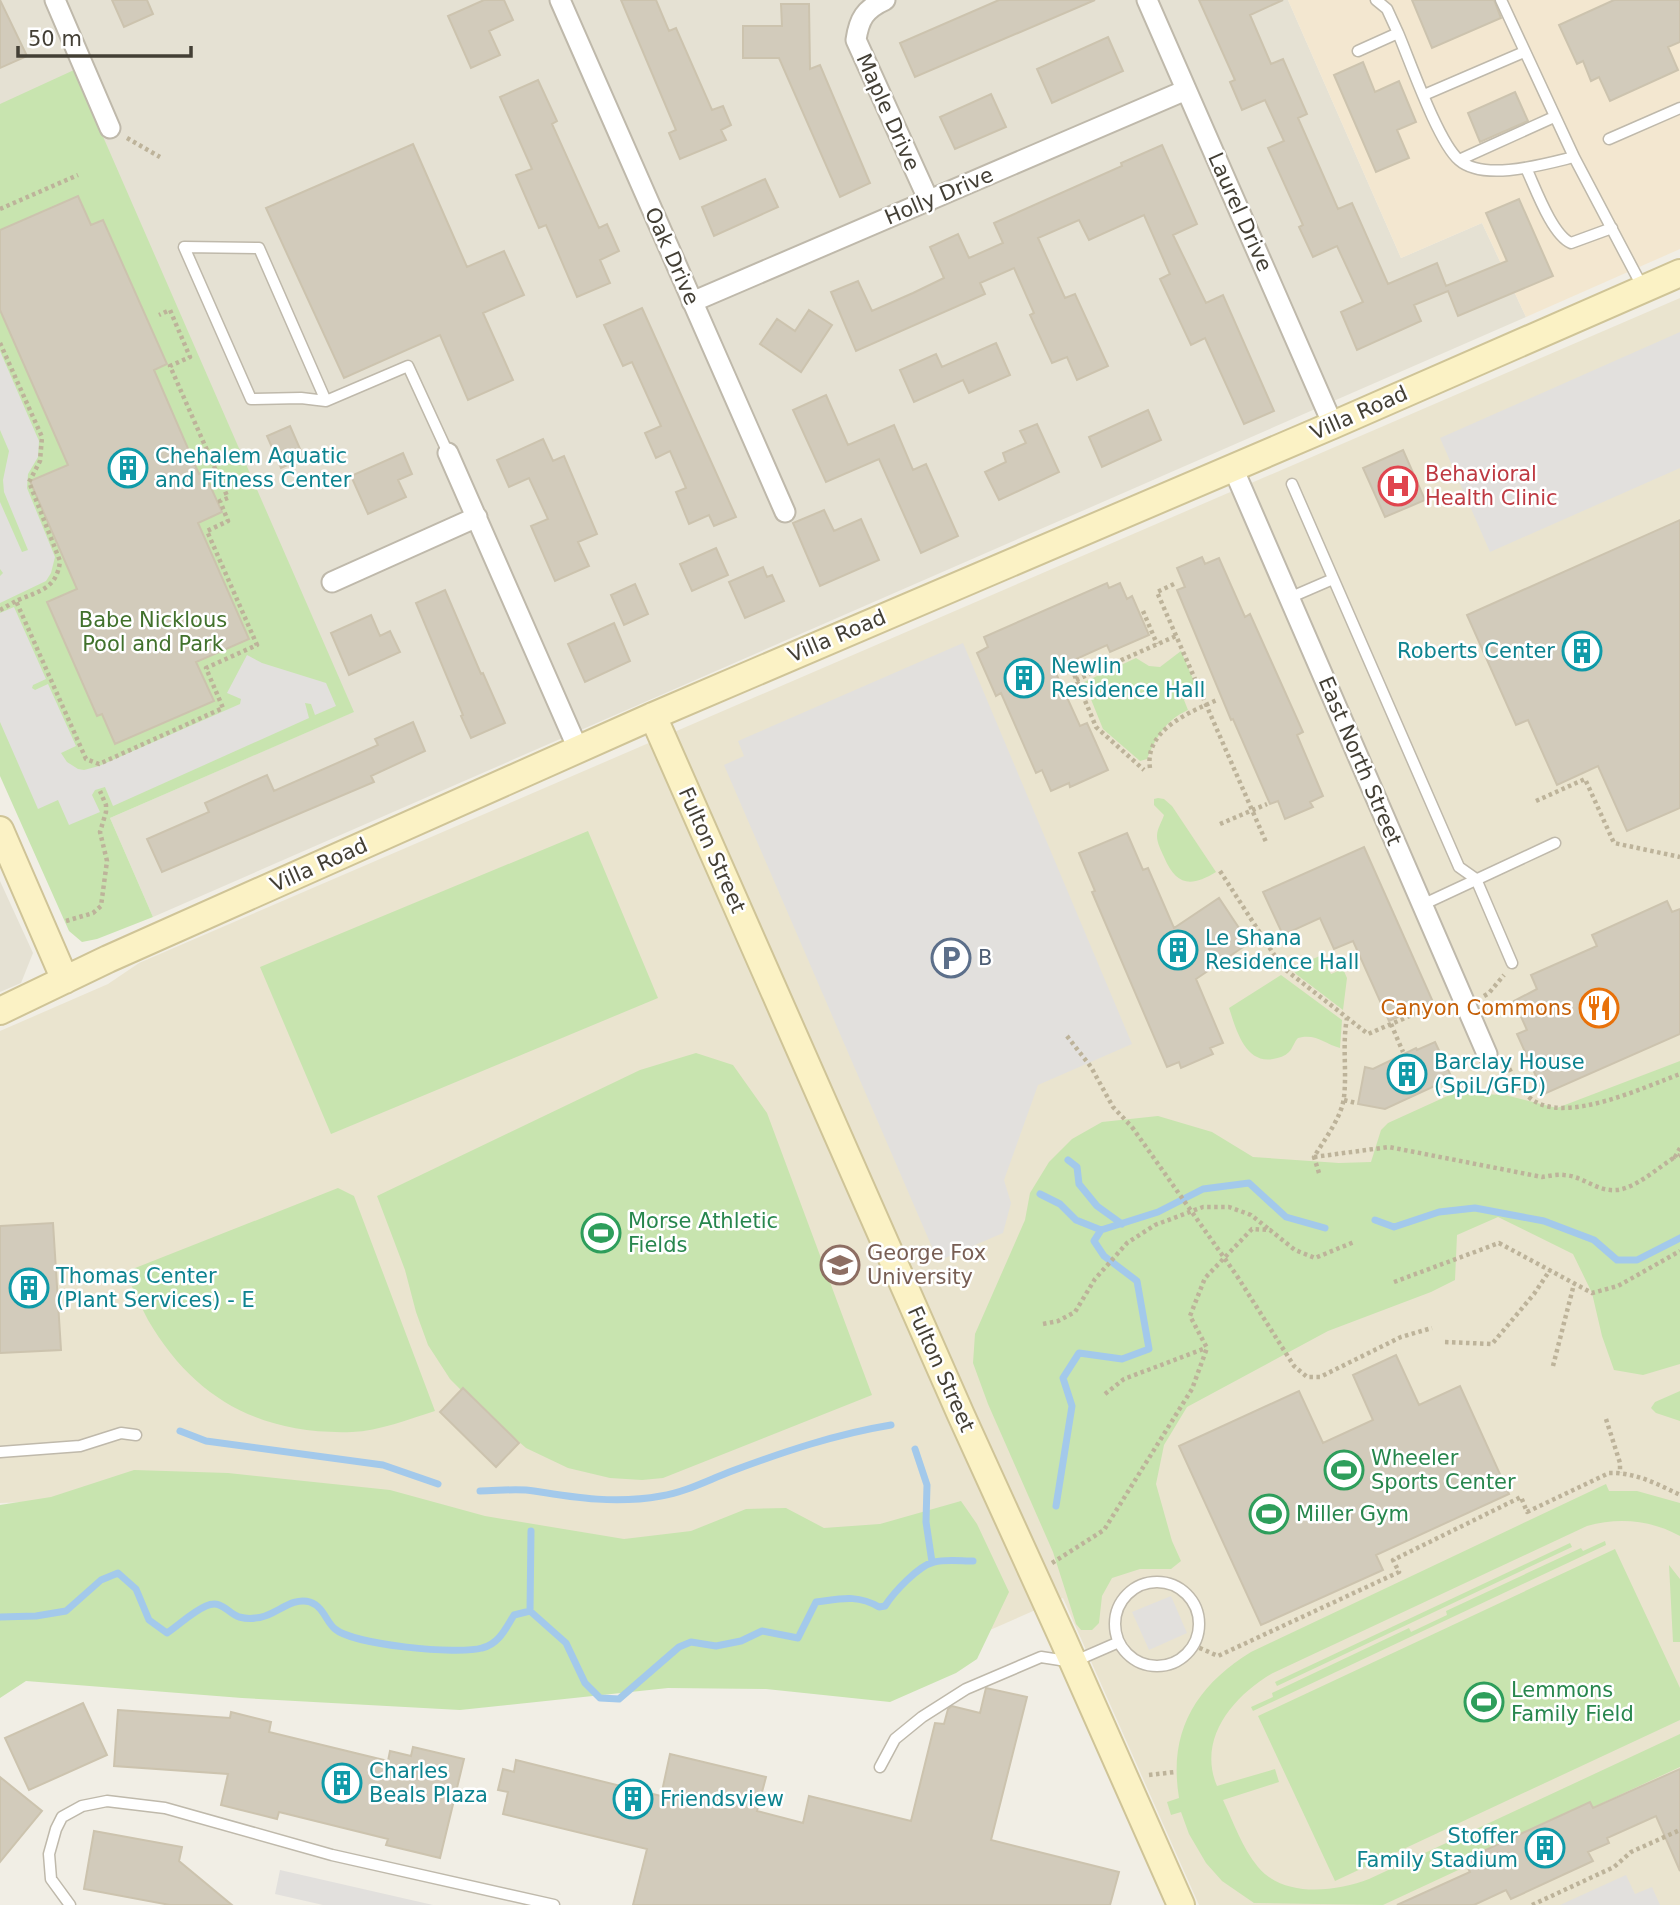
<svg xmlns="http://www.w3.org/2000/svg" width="1680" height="1905" font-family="'DejaVu Sans',sans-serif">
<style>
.residential{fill:#e5e1d3}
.commercial{fill:#f3e7d0}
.education{fill:#eae4cf}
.green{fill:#c8e4af}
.parking{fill:#e2e0dd}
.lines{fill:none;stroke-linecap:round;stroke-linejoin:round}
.stream{stroke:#a3c9eb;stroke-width:7}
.building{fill:#d2cbbb;stroke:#ccc3ae;stroke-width:2}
.lane-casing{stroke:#bfb9ab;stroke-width:13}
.street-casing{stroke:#bfb9ab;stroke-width:23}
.secondary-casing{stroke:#cfc497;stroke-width:30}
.path{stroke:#bdb39a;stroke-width:4.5;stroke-dasharray:3.5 3.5;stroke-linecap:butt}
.lane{stroke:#fff;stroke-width:10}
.street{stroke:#fff;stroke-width:19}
.secondary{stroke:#fbf2c5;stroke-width:26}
.path-bridge{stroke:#bdb39a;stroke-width:4.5;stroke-dasharray:3.5 3.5;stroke-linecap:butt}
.labels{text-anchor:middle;stroke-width:5;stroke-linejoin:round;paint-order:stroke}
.street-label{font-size:21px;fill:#433f35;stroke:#fff}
.culture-label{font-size:21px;fill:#0d838f;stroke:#fff;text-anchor:start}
.health-label{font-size:21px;fill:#be3a42;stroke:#fff;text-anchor:start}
.park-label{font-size:21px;fill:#41712c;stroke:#fff}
.service-label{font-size:21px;fill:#4e5e75;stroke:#fff;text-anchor:start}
.food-label{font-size:21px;fill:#c56008;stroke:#fff;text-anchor:end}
.leisure-label{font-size:21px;fill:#27864d;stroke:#fff;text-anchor:start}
.education-label{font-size:21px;fill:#785e54;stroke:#fff;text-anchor:start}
</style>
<rect width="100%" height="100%" fill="#f1eee5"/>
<path class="residential" d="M0 0H1288L1401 258 1482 223 1526 317 153 917 110 818 353 712 0 113Z
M0 881 33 953 21 983 0 992Z"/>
<path class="commercial" d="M1288 0H1680V249L1526 317 1482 223 1401 258Z"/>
<path class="education" d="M1680 298V1905H1199L1063 1598 926 1658 149 1498 0 1503V1031L108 984 139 963Z"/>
<path class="green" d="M74 70 354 712 110 818 153 917 97 939 82 942 69 931 0 776V104Z
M1181 651 1199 693 1184 700 1188 710C1166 720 1156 737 1147 759L1140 761 1103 729 1084 682 1136 658 1149 666 1160 667Z
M1158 798 1164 799 1172 806 1216 872C1190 888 1176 885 1164 857 1161 850 1157 843 1157 836 1157 828 1162 822 1164 815L1154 805V799Z
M588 831 658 998 331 1134 260 967Z
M1322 955 1331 974 1343 969 1347 978 1343 1010 1296 974 1292 968Z
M1281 975 1342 1020 1340 1048C1325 1044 1316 1033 1298 1038 1294 1042 1293 1048 1289 1052 1285 1056 1279 1058 1273 1059 1245 1064 1236 1029 1229 1008Z
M696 1053 733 1065 767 1113 872 1395 663 1478 642 1480 610 1478 568 1468 526 1448 462 1391 450 1379 428 1345 416 1312 405 1270 377 1196 640 1070Z
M1680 1061V1364L1643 1375 1614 1370 1602 1336 1592 1293 1573 1254 1498 1217 1457 1235 1455 1280 1431 1292 1328 1331 1187 1407 1164 1445 1156 1484 1172 1541 1181 1561 1171 1569H1140L1112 1578 1102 1596 1099 1623 1092 1630H1081L1076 1624 1053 1552 988 1404 973 1363 975 1334 1025 1220 1030 1193 1049 1162 1072 1139 1102 1122 1158 1116 1212 1132 1253 1157 1339 1163 1371 1162 1381 1130 1388 1123 1454 1093 1505 1095 1557 1108Z
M338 1188 354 1196 435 1411C409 1419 379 1431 352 1432 261 1435 194 1399 148 1320 140 1305 133 1288 125 1272Z
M1680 1391V1421L1656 1413 1651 1408 1655 1402Z
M134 1470 228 1473 390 1490 485 1516 624 1539 691 1531 746 1509 786 1508 824 1528 880 1524 961 1501 977 1524 1009 1592 977 1659 956 1673 890 1702 766 1689 668 1688 460 1710 242 1698 26 1681 0 1698V1505L51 1497Z
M1606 1484 1609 1491H1637L1680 1503V1536C1651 1520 1619 1517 1587 1526L1273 1673C1233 1696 1197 1739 1217 1786L1275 1769 1279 1782 1223 1800C1233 1821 1242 1848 1258 1867 1284 1898 1335 1892 1369 1879L1680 1734V1767L1383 1905 1254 1903 1222 1881 1206 1863 1189 1834 1181 1812 1171 1815 1167 1802 1179 1798C1168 1731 1196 1686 1251 1652Z
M1605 1541 1606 1545 1253 1711 1251 1707 1273 1697 1272 1693 1409 1628 1411 1632 1447 1615 1446 1611 1581 1548 1583 1551Z
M1570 1543 1572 1547 1277 1686 1275 1682Z
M1615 1549 1680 1688V1720L1335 1881 1258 1716Z
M1669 1565 1680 1579V1642H1673Z"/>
<path class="parking" d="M1680 332V468L1490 552 1440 438Z
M0 351 39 441 38 457 28 474 27 488 55 557 51 573 46 581 0 603V576L3 573 0 569V502L22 552 28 550 4 492 3 480 9 451 0 430Z
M14 607 46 679 33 685 32 688 35 690 48 684 76 746 61 753 67 762 78 769 84 770 99 766 240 704 241 699 227 693 247 655 262 663 326 683 336 706 315 715 311 704 305 703 309 718 113 806 105 787 95 790 92 795 100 812 69 825 58 800 38 809 0 722V613Z
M963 643 1132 1044 1038 1085 1004 1180 1011 1203 1003 1233 938 1261 724 765 744 756 738 741Z
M1171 1596 1187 1633 1149 1650 1132 1612Z
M280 1870 433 1905H323L275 1894Z
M1626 1875 1635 1894 1652 1887 1660 1905H1560Z"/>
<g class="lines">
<path class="stream" d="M1068 1160 1077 1167 1079 1184 1097 1206 1122 1224
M1040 1194 1060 1204 1076 1220 1101 1230
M1375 1220 1394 1227 1439 1212 1475 1208 1544 1221 1594 1240 1617 1260H1637L1680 1238
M180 1431 206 1441 383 1465 438 1484
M915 1449 927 1485 926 1522 932 1562
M480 1491C497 1491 517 1488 534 1491 577 1498 617 1504 661 1496 686 1492 708 1480 732 1471 783 1452 836 1434 891 1425
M1056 1506 1072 1406 1063 1378 1079 1353 1122 1359 1149 1349 1137 1281 1104 1256 1094 1241 1101 1230 1158 1212 1203 1189 1249 1183 1286 1217 1325 1228
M530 1611 531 1531
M0 1617 36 1616 66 1611 101 1580 118 1573 136 1589 149 1620 167 1633C179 1625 192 1612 206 1606 222 1599 227 1613 239 1617 243 1618 251 1619 255 1618 274 1618 290 1596 310 1602 324 1607 326 1622 335 1629 354 1645 458 1655 482 1648 499 1644 506 1628 514 1615L530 1611 566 1643 585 1683 600 1698 619 1699 679 1647 691 1642 716 1646 741 1641 762 1631 798 1638 816 1602C840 1599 857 1594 879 1607L885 1606C894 1592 918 1566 934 1562 946 1559 961 1561 973 1561"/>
</g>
<path class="building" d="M0 0 27 56 0 68Z
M112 0H147L153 14 124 27Z
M484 0H504L513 20 489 31 500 55 471 68 448 16Z
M621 0H656L669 31 676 28 712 110 723 106 731 125 721 130 726 140 680 159 669 133 676 130Z
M999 0H1095L915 77 900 43Z
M1199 0H1283L1250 15 1271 64 1283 59 1307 114 1298 118 1338 209 1352 203 1388 284 1437 263 1446 286 1507 261 1486 213 1519 199 1553 276 1458 316 1448 291 1414 305 1421 321 1357 350 1341 312 1363 302 1337 246 1313 257 1299 227 1303 225 1268 148 1284 141 1265 100 1242 110 1230 82 1235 80Z
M1412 0H1494L1501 18 1432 48Z
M1614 0H1680V42L1668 47 1678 70 1610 101 1599 77 1591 81 1583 61 1577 64 1559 25Z
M781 4H809L810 69 820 65 870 183 840 197 779 58H743V26H782Z
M1108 37 1123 71 1052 103 1037 69Z
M1363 62 1375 92 1399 81 1416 122 1397 130 1409 158 1376 172 1334 75Z
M538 80 557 121 552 124 599 228 607 224 619 251 600 260 610 283 577 297 546 225 539 228 516 175 532 169 500 97Z
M1515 92 1528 121 1480 142 1468 113Z
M991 94 1006 127 955 149 940 117Z
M413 144 467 267 504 251 524 295 483 313 513 380 468 400 440 335 344 378 266 208Z
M1162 145 1197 224 1173 235 1206 303 1223 295 1274 411 1244 424 1205 338 1191 345 1160 279 1170 274 1144 215 1089 240 1079 220 1038 238 1065 298 1075 294 1108 366 1077 380 1067 357 1052 363 1030 315 1034 313 1014 268 980 283 985 294 856 351 831 292 858 281 872 311 913 293 944 278 930 247 958 234 969 258 1003 243 994 223 1122 166 1121 163Z
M765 179 778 207 714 236 702 207Z
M78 196 91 225 103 220 167 364 154 370 199 474 204 472 222 512 198 523 249 639 196 662 214 701 115 744 102 714 97 716 47 602 77 589 30 481 68 465 0 310V230Z
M642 308 736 517 714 526 709 515 689 524 676 492 686 488 670 451 656 458 645 433 661 426 632 362 623 366 604 325Z
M809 310 832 325 801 372 760 344 777 319 795 331Z
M996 343 1010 375 969 393 963 380 914 402 900 370 936 354 942 367Z
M826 395 848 445 894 425 913 470 926 464 958 536 921 553 879 459 826 482 793 410Z
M1148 410 1161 440 1102 467 1089 437Z
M1037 424 1059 472 999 500 985 472 1006 462 1003 453 1026 443 1020 431Z
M290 426 304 458 281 468 267 436Z
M543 439 553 461 564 456 597 534 578 542 589 566 555 581 531 526 548 519 529 478 509 487 497 460Z
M1403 450 1425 500 1385 517 1363 468Z
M403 453 412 474 398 480 406 497 368 514 351 476Z
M824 510 834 531 861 519 879 560 820 586 793 523Z
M1680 520V808L1627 831 1598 766 1557 785 1528 720 1516 725 1467 615Z
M716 548 728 575 692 591 680 564Z
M1202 557 1205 564 1219 558 1245 617 1250 614 1303 732 1297 735 1323 796 1310 802 1313 807 1285 819 1278 801 1270 804 1233 719 1231 720 1177 590 1185 587 1177 568Z
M763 567 767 577 772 575 784 601 745 618 729 582Z
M1107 583 1109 588 1120 583 1127 599 1132 596 1149 635 1110 652 1107 645 1054 669 1080 726 1087 723 1108 770 1070 787 1069 783 1051 791 1042 770 1036 773 1001 693 996 696 977 653 988 647 984 637Z
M635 584 648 614 624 625 611 595Z
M445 590 481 674 483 673 505 723 471 738 461 716 463 715 416 603Z
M371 615 380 636 390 631 400 652 349 675 331 633Z
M614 623 630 661 585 682 568 644Z
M413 722 425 751 371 776 374 782 162 872 147 839 209 812 205 803 267 775 274 791 378 745 375 739Z
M1127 833 1143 870 1148 868 1174 928 1219 898 1249 943 1196 979 1223 1043 1210 1048 1213 1054 1181 1068 1179 1062 1167 1067 1092 892 1095 891 1079 853Z
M1364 847 1433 1002 1389 1021 1353 941 1334 949 1320 918 1283 935 1263 892Z
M1667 901 1672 912 1680 909V1034L1544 1094 1517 1034 1527 1030 1514 1001 1537 989 1531 975 1597 946 1592 935Z
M1435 1042 1452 1078 1385 1109 1358 1104 1365 1067 1373 1069 1416 1048 1417 1050Z
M53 1223 61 1350 0 1353V1226Z
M1396 1355 1419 1405 1460 1386 1509 1494 1376 1555 1383 1570 1261 1625 1179 1446 1299 1391 1323 1443 1373 1420 1353 1375Z
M463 1388 519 1443 496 1467 440 1412Z
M986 1688 1027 1697 991 1840 1119 1872 1110 1905H633L647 1849 503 1814 508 1792 498 1790 503 1769 514 1772 516 1760 661 1796 670 1754 766 1777 757 1811 803 1823 809 1796 911 1821 935 1723 944 1724 948 1709 952 1706 980 1713Z
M83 1703 107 1755 29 1790 5 1738Z
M118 1710 230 1718 231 1712 271 1722 269 1732 388 1761 390 1751 411 1756 413 1747 464 1759 440 1858 386 1845 388 1839 279 1812 277 1819 221 1805 228 1774 114 1766Z
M1680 1769V1871L1656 1816 1607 1838 1609 1843 1588 1852 1593 1861 1511 1899 1506 1890 1474 1905H1397L1470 1872 1464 1860 1590 1802 1593 1808Z
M0 1777 42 1811 0 1862Z
M94 1831 182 1847 179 1861 232 1905H170L84 1889Z"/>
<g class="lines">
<defs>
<path id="lane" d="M1376 0 1387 9 1398 33
M1501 0 1574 157
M1358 51 1398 33C1410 61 1438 142 1459 160 1484 182 1545 164 1574 157L1643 288
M1424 95 1524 52
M1609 139 1680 108
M1459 160 1554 117
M1526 168C1535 187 1552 235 1571 243L1612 228
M326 401 259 248 184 247 251 399 301 398 326 401 408 366 448 453
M1292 484 1459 867 1476 879 1512 963
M1289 598 1333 579
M1422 905 1555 843
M0 1452 80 1446 121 1433 136 1435
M1115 1624a42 42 0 1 1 84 0a42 42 0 1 1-84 0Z
M880 1767 895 1739 922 1717 966 1689 1041 1657 1073 1662 1119 1642
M70 1905 51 1879 49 1854 56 1829 62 1817 82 1806 107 1801 165 1808 332 1855 554 1905"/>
<path id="street" d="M55 0 110 128
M560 0 785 512
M885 0C865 9 859 19 856 40L929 201
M1147 0 1333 425
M692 302 1186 90
M448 453 578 749
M1233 468 1487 1054
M332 582 477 517"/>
<path id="secondary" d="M653 716 961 1415 1063 1639 1181 1905
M0 830 65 980
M0 1011 108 959 653 716 1333 425 1680 273"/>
</defs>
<use href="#lane" class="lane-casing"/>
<use href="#street" class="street-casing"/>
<use href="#secondary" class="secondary-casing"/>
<path class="path" d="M127 138 160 157
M0 209 78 175
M0 343 42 437 40 461 29 482 60 561C57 589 39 591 16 601L86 759 99 764 223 708 206 668 257 645 207 531 228 521 220 501 228 498 170 366 190 357 170 310 159 315
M1174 584 1157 592 1266 842
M0 610 16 601
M1143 611 1157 644
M1069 662 1096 727 1144 770
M1076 680 1176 636
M1150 768C1144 730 1190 712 1217 700
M1536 801 1585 779 1614 843 1680 857
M1220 824 1267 804
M1220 871 1282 967 1368 1034 1442 1002
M66 921 93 913 101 906 107 861 100 832 106 812V805L100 791
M1484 996 1489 993 1504 975
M1391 1024 1403 1052
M1067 1036 1091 1067 1113 1107 1132 1127
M1506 1062C1513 1076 1518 1088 1530 1098 1563 1126 1644 1087 1680 1074
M1344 1100 1356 1103
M1680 1148 1675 1157 1680 1155
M1314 1157 1389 1147 1542 1177C1549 1176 1557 1174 1564 1175 1583 1176 1597 1192 1617 1190 1636 1188 1659 1167 1675 1157
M1319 1173 1314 1157C1324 1140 1342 1117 1344 1097 1347 1071 1342 1045 1347 1018
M1237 1276 1294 1366 1307 1377H1320L1401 1337 1432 1328
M1394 1282 1499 1243 1592 1293 1618 1286 1680 1251
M1043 1324 1058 1321 1075 1312 1095 1279 1127 1243 1155 1225 1203 1207H1229L1251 1215 1270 1230
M1445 1342 1492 1344 1534 1294 1550 1270
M1553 1366 1574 1284
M1105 1394 1124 1379 1206 1348
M1606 1419 1620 1463V1473
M1052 1563 1104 1530 1192 1389 1207 1348 1190 1316 1205 1278 1252 1229 1270 1230 1295 1250 1315 1258 1354 1242
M1193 1645 1218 1656 1399 1572 1393 1560 1521 1497 1527 1512 1609 1473C1634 1472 1658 1484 1680 1495
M1149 1775 1175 1772
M1532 1905 1614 1867 1631 1852 1680 1830"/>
<use href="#lane" class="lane"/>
<use href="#street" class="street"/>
<use href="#secondary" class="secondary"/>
<path class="path-bridge" d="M1132 1127 1237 1276"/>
</g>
<defs>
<symbol id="building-ring" viewBox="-11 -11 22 22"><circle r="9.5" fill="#fff" stroke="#0f9aa8" stroke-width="1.5"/><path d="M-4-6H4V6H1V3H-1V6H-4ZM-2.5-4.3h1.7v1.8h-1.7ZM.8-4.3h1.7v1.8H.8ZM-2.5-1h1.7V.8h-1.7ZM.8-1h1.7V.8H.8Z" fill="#0f9aa8"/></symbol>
<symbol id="hospital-ring" viewBox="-11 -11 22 22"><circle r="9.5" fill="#fff" stroke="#e0444e" stroke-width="1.5"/><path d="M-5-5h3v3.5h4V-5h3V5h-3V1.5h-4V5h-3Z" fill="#e0444e"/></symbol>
<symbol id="parking-ring" viewBox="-11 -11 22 22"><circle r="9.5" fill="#fff" stroke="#5c6f8a" stroke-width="1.5"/><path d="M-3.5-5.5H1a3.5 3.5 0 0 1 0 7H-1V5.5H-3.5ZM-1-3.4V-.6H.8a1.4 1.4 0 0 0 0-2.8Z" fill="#5c6f8a"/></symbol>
<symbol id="restaurant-ring" viewBox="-11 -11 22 22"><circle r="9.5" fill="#fff" stroke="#e8710a" stroke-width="1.5"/><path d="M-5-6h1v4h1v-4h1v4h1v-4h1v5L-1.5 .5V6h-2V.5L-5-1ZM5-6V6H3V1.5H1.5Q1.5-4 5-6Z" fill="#e8710a"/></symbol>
<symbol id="stadium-ring" viewBox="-11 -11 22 22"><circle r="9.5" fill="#fff" stroke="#2e9e5b" stroke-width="1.5"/><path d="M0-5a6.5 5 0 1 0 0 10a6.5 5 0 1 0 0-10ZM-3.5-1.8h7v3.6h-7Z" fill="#2e9e5b"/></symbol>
<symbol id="university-ring" viewBox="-11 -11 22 22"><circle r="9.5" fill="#fff" stroke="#8d6e63" stroke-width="1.5"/><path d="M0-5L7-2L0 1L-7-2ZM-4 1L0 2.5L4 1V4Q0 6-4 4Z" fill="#8d6e63"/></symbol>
</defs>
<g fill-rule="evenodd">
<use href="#building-ring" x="106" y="446" width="44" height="44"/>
<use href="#hospital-ring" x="1376" y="464" width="44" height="44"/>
<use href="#building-ring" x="1560" y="629" width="44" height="44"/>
<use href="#building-ring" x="1002" y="656" width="44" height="44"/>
<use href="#building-ring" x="1156" y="928" width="44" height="44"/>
<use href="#parking-ring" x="929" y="936" width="44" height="44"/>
<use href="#restaurant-ring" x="1577" y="986" width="44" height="44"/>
<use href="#building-ring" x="1385" y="1052" width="44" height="44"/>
<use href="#stadium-ring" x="579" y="1211" width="44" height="44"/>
<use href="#university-ring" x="818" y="1243" width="44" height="44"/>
<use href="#building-ring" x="7" y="1266" width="44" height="44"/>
<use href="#stadium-ring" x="1322" y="1448" width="44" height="44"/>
<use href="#stadium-ring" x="1247" y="1492" width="44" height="44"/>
<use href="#stadium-ring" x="1462" y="1680" width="44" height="44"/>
<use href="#building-ring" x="320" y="1761" width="44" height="44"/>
<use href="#building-ring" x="611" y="1777" width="44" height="44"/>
<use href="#building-ring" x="1523" y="1826" width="44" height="44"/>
</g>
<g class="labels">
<g class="street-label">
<text transform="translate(888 112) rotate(66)" y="7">Maple Drive</text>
<text transform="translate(939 196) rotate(-23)" y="7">Holly Drive</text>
<text transform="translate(1240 212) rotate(66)" y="7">Laurel Drive</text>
<text transform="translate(672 256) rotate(66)" y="7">Oak Drive</text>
<text transform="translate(1359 413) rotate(-24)" y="7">Villa Road</text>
<text transform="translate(837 636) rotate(-23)" y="7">Villa Road</text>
<text transform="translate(1360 761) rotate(67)" y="7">East North Street</text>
<text transform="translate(712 850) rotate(66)" y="7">Fulton Street</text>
<text transform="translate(319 865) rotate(-24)" y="7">Villa Road</text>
<text transform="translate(941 1369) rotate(66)" y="7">Fulton Street</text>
</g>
<g class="culture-label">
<text x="155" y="463">Chehalem Aquatic<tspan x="155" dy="24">and Fitness Center</tspan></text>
<text x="1555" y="658" text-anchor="end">Roberts Center</text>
<text x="1051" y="673">Newlin<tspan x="1051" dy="24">Residence Hall</tspan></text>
<text x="1205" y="945">Le Shana<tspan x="1205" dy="24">Residence Hall</tspan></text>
<text x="1434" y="1069">Barclay House<tspan x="1434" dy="24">(SpiL/GFD)</tspan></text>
<text x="56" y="1283">Thomas Center<tspan x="56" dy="24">(Plant Services) - E</tspan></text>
<text x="369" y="1778">Charles<tspan x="369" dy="24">Beals Plaza</tspan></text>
<text x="660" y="1806">Friendsview</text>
<text x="1518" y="1843" text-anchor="end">Stoffer<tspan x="1518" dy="24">Family Stadium</tspan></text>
</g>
<g class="health-label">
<text x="1425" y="481">Behavioral<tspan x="1425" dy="24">Health Clinic</tspan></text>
</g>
<g class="park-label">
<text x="153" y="627">Babe Nicklous<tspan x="153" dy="24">Pool and Park</tspan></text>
</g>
<g class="service-label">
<text x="978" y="965">B</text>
</g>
<g class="food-label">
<text x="1572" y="1015">Canyon Commons</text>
</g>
<g class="leisure-label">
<text x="628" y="1228">Morse Athletic<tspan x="628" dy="24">Fields</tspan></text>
<text x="1371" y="1465">Wheeler<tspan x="1371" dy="24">Sports Center</tspan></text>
<text x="1296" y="1521">Miller Gym</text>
<text x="1511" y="1697">Lemmons<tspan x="1511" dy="24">Family Field</tspan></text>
</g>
<g class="education-label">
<text x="867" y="1260">George Fox<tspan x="867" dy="24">University</tspan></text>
</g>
</g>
<path d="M18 46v10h173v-10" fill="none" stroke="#433f35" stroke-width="3.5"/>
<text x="28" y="46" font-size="21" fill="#433f35" stroke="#ffffff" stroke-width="5" paint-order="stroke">50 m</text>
</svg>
